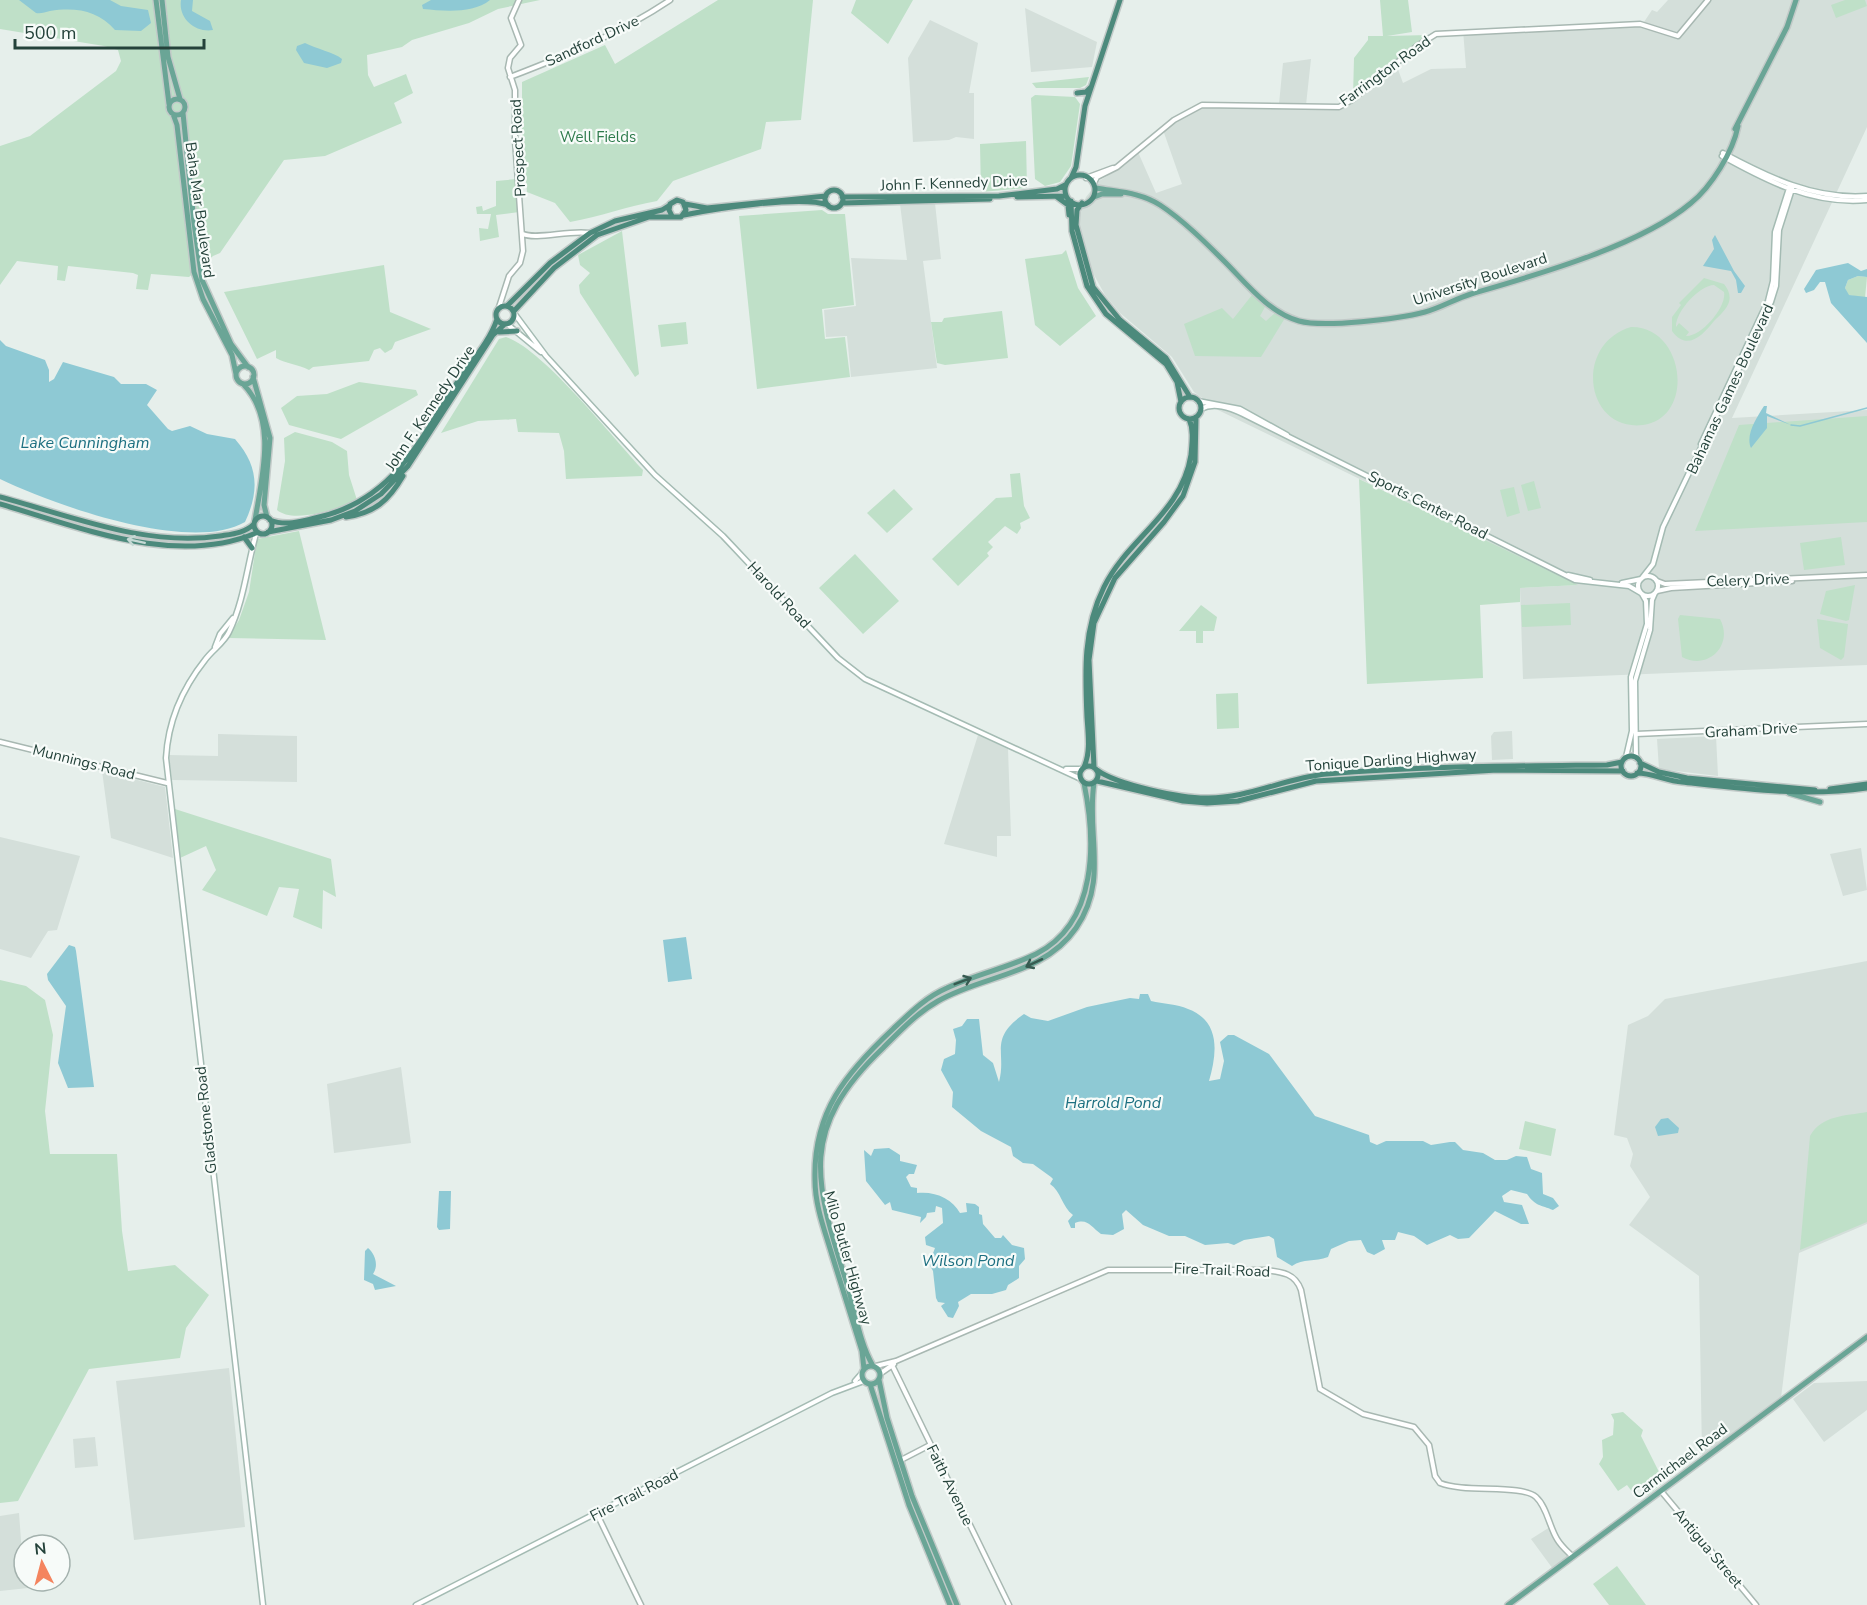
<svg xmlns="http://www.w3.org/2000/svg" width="1867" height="1605" font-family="'Nunito Sans',sans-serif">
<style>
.built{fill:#d4dfda}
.green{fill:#bfe0c8;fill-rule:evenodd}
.water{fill:#8ec9d4}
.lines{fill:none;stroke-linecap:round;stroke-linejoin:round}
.stream{stroke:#8ec9d4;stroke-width:1.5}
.tertiary-casing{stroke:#a8b8b2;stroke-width:7}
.secondary-casing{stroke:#a4bbb3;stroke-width:7}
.primary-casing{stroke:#c2cac8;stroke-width:8}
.trunk-casing{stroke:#c2cac8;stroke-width:8}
.tertiary{stroke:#fff;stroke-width:4}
.secondary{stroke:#fff;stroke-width:4}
.primary{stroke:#6aa596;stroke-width:5}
.trunk{stroke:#4c8a7c;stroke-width:5}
.oneway{stroke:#c4d9d4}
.oneway2{stroke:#365b51}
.labels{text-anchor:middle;stroke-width:4.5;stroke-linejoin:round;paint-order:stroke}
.street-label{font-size:15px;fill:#24423a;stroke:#f7fbf9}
.park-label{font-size:15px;fill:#2d7a4b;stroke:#f7fbf9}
.water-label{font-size:16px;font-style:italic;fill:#1c6f80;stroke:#f7fbf9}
</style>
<rect width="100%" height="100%" fill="#e6efeb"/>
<path class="built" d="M1668 0H1867V127L1732 418 1867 410V665L1523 679 1520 588 1577 585 1218 410 1194 392 1172 357 1120 313 1105 295 1088 264 1079 227 1080 213 1086 197 1099 181 1125 165 1138 152 1156 193 1182 184 1163 130 1198 108 1216 105 1337 110 1348 105 1396 64 1403 83 1431 69 1466 68 1463 30 1644 22 1652 10 1657 12Z
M1025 8 1097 42 1092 67 1031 72Z
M930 20 978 43 969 93H974V139L956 137 949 140 913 142 908 58Z
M1311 59 1306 105 1279 104 1283 63Z
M935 203 941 259 923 261 937 368 851 377 847 336 826 337 824 310 856 306 851 258 907 260 900 204Z
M1512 731 1513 759 1492 760 1491 736 1494 732Z
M218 734 297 736V782L172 780 169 755 218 756Z
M978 735 1008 749 1011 836H997V857L944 844Z
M1716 736 1718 776 1659 769 1657 739Z
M102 771 165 787 173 858 111 838Z
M0 837 80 856 57 930 48 931 31 958 0 949Z
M1861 848 1867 890 1843 896 1830 854Z
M1867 961V1224L1799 1253 1781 1398 1702 1455 1699 1276 1629 1225 1650 1197 1630 1166 1633 1154 1627 1138 1614 1135 1628 1025 1648 1016 1665 999Z
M401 1067 411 1143 334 1153 327 1084Z
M229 1368 245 1527 134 1540 116 1381Z
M1867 1381V1410L1824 1442 1793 1399 1814 1383Z
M95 1437 98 1466 75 1468 73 1439Z
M19 1513 24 1581H27L28 1588 0 1591V1516Z
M1550 1527 1571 1555 1553 1569 1531 1539Z"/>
<path class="green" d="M0 0H540L498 9 469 23 412 40 402 47 367 55 368 75 374 87 406 74 413 93 394 103 402 123 325 156 284 160 220 253 213 256 189 277 151 274 148 290 136 289 138 275 133 273 68 266 65 281 57 280 58 266 17 261 0 285V146L30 136 116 71 121 61 118 50 104 46 0 29Z
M718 0H813L801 120 766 122 761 149 673 181 657 201C627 206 600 217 570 222L555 203 527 192 522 136V82L605 45 615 64Z
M856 0H913L888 44 851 13Z
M1380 0H1408L1412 32 1387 36 1429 35 1353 96 1354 58 1368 40V36H1383Z
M1845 0H1865L1867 6 1836 18 1831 5Z
M1089 77 1086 85 1080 88H1036L1032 83Z
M1035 95 1075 97 1080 104 1071 166 1060 182 1045 186 1035 179 1031 98Z
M1026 141 1027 188 981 192 980 144Z
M517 179 519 212 496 215 499 237 480 241 479 228 488 229 491 214H477L476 207 482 206 483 211 496 206V181Z
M822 210 828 214H845L854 305 822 309 825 339 845 337 850 377 757 389 739 216Z
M622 231 639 374 635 377 580 293 579 285 590 273 580 265 578 255Z
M1066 250 1078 288 1096 316 1060 346 1035 325 1025 259 1062 254Z
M384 265 390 312 431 329 395 342 392 349 385 353 380 348 374 350 369 361 313 367 309 370C298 364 286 364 276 358V350L257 359 224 292Z
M1858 276 1867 277 1865 298 1848 295 1845 288 1848 280Z
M1704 278 1724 284C1728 289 1731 295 1729 302 1727 309 1719 316 1714 321 1703 335 1687 352 1672 331V317L1681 305 1679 303ZM1714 285 1724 292C1727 307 1701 337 1686 336L1689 332 1679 323 1676 327C1675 312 1700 285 1714 285Z
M1252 295 1266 305 1260 316 1266 321 1276 312 1285 318 1261 357 1195 356 1184 324 1222 308 1233 319Z
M1002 311 1008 358 945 365 937 363 931 322H942L944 318Z
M686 322 688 344 661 347 658 325Z
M1631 327C1685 326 1696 418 1643 425 1585 432 1573 344 1631 327Z
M506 337C542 348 614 439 643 470L642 476 566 479 564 451 559 433 518 432 516 419 478 421 441 433 499 339Z
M359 382 416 390 418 395 341 439 289 425 281 408 297 396 327 394Z
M1867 416V522L1695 531 1739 425Z
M295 432 332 442 347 451 349 475 357 500C339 509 293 524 277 510L285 461 284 438Z
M1020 473 1024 506 1030 518 1020 523 1021 528 1017 534 1005 526 988 542 993 547 987 553 989 556 958 586 932 559 996 498 1012 497 1010 474Z
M1359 479 1578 585 1520 588V602L1480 605 1483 678 1367 684Z
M1534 481 1541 508 1528 511 1521 485Z
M1514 487 1520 513 1507 517 1500 490Z
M894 489 913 509 887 533 867 513Z
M299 531 326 640 228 638 239 620 249 592 257 539Z
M1841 537 1845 565 1804 570 1800 543Z
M855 554 899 601 863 634 819 588Z
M1855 585 1849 620 1846 621 1820 614 1826 591Z
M1570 603 1571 625 1522 627 1521 605Z
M1201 605 1217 617 1214 631H1203V643H1196V631H1179Z
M1680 615 1720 619C1734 645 1708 671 1682 657L1678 619Z
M1817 619 1848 624 1844 657 1841 660 1820 648Z
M1238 693 1239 728 1217 729 1216 694Z
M175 809 331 859 336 897 323 890 322 929 293 917 299 889 279 887 267 916 202 890 216 870 206 846 180 858Z
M0 980 26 986 45 1000 53 1035 45 1111 50 1154H117L122 1231 128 1271 175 1265 209 1295 186 1328 180 1358 89 1369 18 1501 0 1503Z
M1867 1112V1222L1800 1250 1810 1136C1822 1115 1845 1116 1867 1112Z
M1525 1121 1556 1129 1551 1156 1519 1149Z
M1623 1412 1643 1430 1641 1436 1664 1482 1648 1495 1641 1488 1633 1493 1627 1485 1618 1491 1599 1464 1603 1457 1602 1440 1613 1435 1614 1420 1611 1414Z
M1617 1566 1646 1605H1609L1593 1584Z"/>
<path class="water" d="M19 0H110L121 6 148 10 151 23 141 31 115 30C98 11 77 7 50 11 45 12 41 14 36 13Z
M181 0H193L192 11 210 21 213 30C195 33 178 18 181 0Z
M431 0H490C473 14 444 11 423 9L422 5Z
M305 43C316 49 334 52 342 59L341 63 327 68 304 63 296 50 297 46Z
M1715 235 1734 271 1745 286 1741 293H1738L1736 280 1731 271 1703 266 1714 249 1712 240Z
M1848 263 1861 271 1867 269V277L1858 276 1848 280 1845 288 1849 295 1867 297V343L1831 303 1825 282H1820L1814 290 1806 293 1804 289 1816 270Z
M0 340 6 346 45 360 49 370V382L54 379 63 362 114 377 121 384H146L157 390 147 405 168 429 172 431 190 426 207 434 235 439C258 465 260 490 245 522 190 554 54 505 0 479Z
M1764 406H1767L1766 413 1791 425 1767 416V428L1751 448C1745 435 1757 417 1764 406Z
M686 937 692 979 668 982 663 940Z
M69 945 75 947 76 951 94 1087 68 1088 58 1063 66 1006 48 980 47 974Z
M1140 994H1148L1151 1001C1163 1004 1177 1004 1188 1009 1221 1021 1217 1054 1209 1081L1220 1079 1224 1061 1220 1042 1228 1035H1234L1269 1054 1315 1116 1369 1135 1370 1142 1377 1145 1386 1141H1423L1431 1145 1450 1142H1455L1463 1150 1483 1153 1495 1160H1507L1516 1156 1527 1157 1531 1169 1542 1173 1543 1194 1553 1198 1559 1206 1553 1210C1541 1205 1535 1206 1527 1194L1511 1190 1502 1196 1504 1202 1522 1205 1529 1224H1521L1495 1211 1469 1238 1458 1239 1450 1235 1427 1245 1414 1236 1398 1232 1395 1240H1382L1385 1249 1374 1255 1367 1252 1361 1240 1349 1241 1331 1249 1328 1257C1315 1262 1303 1258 1292 1266L1277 1257 1274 1239 1269 1236 1244 1240 1234 1245 1228 1243 1205 1245 1185 1236H1169L1143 1225 1126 1210 1122 1214 1124 1229 1113 1235 1101 1234C1091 1227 1088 1218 1075 1223V1228H1071L1068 1221 1073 1215C1062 1207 1061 1191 1050 1184L1053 1179 1051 1177 1033 1164 1023 1163 1013 1156 1011 1147 981 1131 952 1107 953 1092 941 1070 944 1059 955 1054 956 1040 953 1029 962 1026 967 1019H979L983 1055 993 1063 999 1082C1007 1052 988 1039 1024 1014L1031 1018 1048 1021 1087 1007 1130 998 1139 999Z
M1668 1118 1679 1128 1678 1133 1658 1136 1655 1127 1661 1119Z
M889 1148 900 1155V1161L917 1165 914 1174H909L906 1177 911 1187 917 1188V1193C936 1191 952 1199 960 1213L967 1212 966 1203 975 1204 979 1207V1214L982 1215 983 1224 995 1238H1001L1003 1235 1012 1245 1024 1248 1025 1259 1019 1266V1278L1008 1285 1006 1290 992 1294H971L958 1302 959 1306 953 1318 948 1317 941 1306 945 1303 938 1302 936 1298 933 1271 929 1264 935 1248 926 1245 925 1237 943 1223 942 1208 936 1206 935 1212 927 1213 926 1217 920 1223 921 1217 892 1210 890 1202 885 1205 866 1181 864 1150 871 1156 874 1149Z
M439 1191H451L450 1229 439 1230 437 1227Z
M368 1248C375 1254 379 1265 373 1274L396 1286 375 1290 373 1284 364 1280 365 1251Z"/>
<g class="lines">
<path class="stream" d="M1791 425 1800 426 1867 408"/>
<defs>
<path id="tertiary" d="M510 77C565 56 621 33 670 0
M1086 178 1113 168
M1094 183 1097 177 1117 167 1174 120 1202 105 1339 107 1352 100 1417 46 1436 34 1640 24 1678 36 1708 0
M523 234C536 240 569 230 589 233
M499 307 509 276 520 263 523 251 515 140V90L508 68 510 58 521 45 511 18 519 0
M1657 581 1665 584 1867 575
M1657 591 1671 588 1792 581
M1636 734 1867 724
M0 742 167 783
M892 1365 1009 1605
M876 1366 896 1361 1108 1270H1265C1282 1272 1295 1273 1301 1290L1320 1389 1363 1414 1414 1427 1429 1445 1435 1476 1440 1483C1464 1493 1522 1484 1536 1497 1547 1507 1549 1526 1557 1539 1561 1546 1567 1551 1572 1556
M881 1373 894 1364
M901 1460 930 1445
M1661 1491 1756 1605
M597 1514 641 1605"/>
<path id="secondary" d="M1723 153C1768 177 1814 200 1867 196
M1722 156C1767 181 1813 205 1867 200
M514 313 546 356 655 475 723 536 838 658 865 679 1081 779
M507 324 541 352
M1198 401 1240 409 1287 435
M1201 409C1214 402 1230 408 1243 414L1575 580 1629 586 1641 593
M1701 444 1768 301 1773 281 1775 232 1790 185
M256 534C247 566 244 601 229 632 224 643 212 650 205 660 182 689 168 721 166 758L263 1605
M1568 575 1590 580
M1638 586a10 10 0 1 1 20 0a10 10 0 1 1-20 0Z
M1642 578 1653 564 1663 527 1771 302 1776 286 1779 230 1793 186
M1622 583 1641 579
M215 647 220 634 233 618
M1626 757 1632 731 1631 677 1647 624 1646 601 1642 594
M1636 758 1635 681 1650 630 1652 600 1655 593
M1066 769H1082
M855 1381 862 1373
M416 1605 832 1393 864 1381"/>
<path id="primary" d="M156 0 169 104
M162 0 168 57 180 99
M169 107a8 8 0 1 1 16 0a8 8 0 1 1-16 0Z
M183 113 194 223 202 280 231 344 248 367
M173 114 177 125 194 272 203 299 232 355 236 374
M1735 129 1787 27 1796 0
M1096 188C1118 192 1140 192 1160 205 1183 220 1206 243 1225 262 1246 283 1268 312 1299 321 1324 328 1398 319 1425 312 1440 308 1455 299 1471 294 1536 275 1640 246 1691 203 1711 187 1733 152 1738 126
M1094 197 1102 194H1121
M236 375a9 9 0 1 1 18 0a9 9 0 1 1-18 0Z
M253 377 270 438 264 505 267 517
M243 384C278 419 262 477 255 520
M1789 793 1820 802
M862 1375a9 9 0 1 1 18 0a9 9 0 1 1-18 0Z
M873 1366C859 1342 855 1310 847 1284 815 1182 797 1130 883 1048 900 1031 917 1013 938 1001 983 975 1044 975 1076 928 1109 880 1086 834 1094 783
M864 1369 862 1351C852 1319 842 1287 832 1255 825 1231 815 1206 815 1180 813 1112 846 1073 893 1029 910 1013 926 997 947 988 976 974 1008 968 1036 954 1098 923 1096 841 1084 783
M879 1380 887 1418 912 1496 957 1605
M870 1384 909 1505 950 1605
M1508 1605 1867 1337"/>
<path id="trunk" d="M1077 93 1086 92 1091 87
M1065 190a15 15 0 1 1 30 0a15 15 0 1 1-30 0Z
M1071 178 1076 167 1085 106 1120 0
M825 199a9 9 0 1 1 18 0a9 9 0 1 1-18 0Z
M842 197 999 196 1057 189 1065 185
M1017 197 1065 196
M1057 197 1068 205 1069 215
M1071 201 1072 231 1087 286 1106 314 1166 364 1177 382 1181 402
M842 203 990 199
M1082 203 1077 210 1076 225 1093 287 1120 320 1166 358 1190 397
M685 204 707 208 826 196
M684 215C714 209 801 195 828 205
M496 315a9 9 0 1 1 18 0a9 9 0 1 1-18 0Z
M507 306 550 263 590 233 615 221 662 210 670 205
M514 311 554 268 597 235 649 217H681L686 210 683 202 677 200 670 204 669 210 672 216
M499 332 517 331
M1179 408a11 11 0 1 1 22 0a11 11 0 1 1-22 0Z
M0 497C71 516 145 547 220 536 232 534 245 533 254 524
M0 504C80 527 174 567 256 533
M254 525a9 9 0 1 1 18 0a9 9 0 1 1-18 0Z
M346 517C375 513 389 500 403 476
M270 520C284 526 301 522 315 518 392 502 419 442 458 381 471 362 490 341 497 319
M268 532 331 520 355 511 381 494 408 466 493 335 505 324
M244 537 252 548
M1621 766a10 10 0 1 1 20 0a10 10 0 1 1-20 0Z
M1640 763 1659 772 1687 778 1815 790
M1080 775a9 9 0 1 1 18 0a9 9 0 1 1-18 0Z
M1084 767C1091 752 1088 733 1087 717 1085 672 1083 629 1104 587 1128 538 1182 513 1191 455 1192 443 1194 430 1189 419
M1094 767 1089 660 1094 623 1115 578 1164 522 1183 496 1195 462 1196 417
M1097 770C1117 785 1181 798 1206 798 1247 799 1285 778 1326 774 1419 766 1513 766 1607 765L1622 762
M1637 773C1652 773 1667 781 1682 782 1745 789 1805 797 1867 788
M1097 781 1183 801 1207 803 1238 801 1316 781 1497 770 1623 771
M1830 789 1867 784"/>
</defs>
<use href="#tertiary" class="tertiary-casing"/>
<use href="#secondary" class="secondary-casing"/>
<use href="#primary" class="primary-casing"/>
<use href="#trunk" class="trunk-casing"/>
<use href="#tertiary" class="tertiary"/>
<use href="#secondary" class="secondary"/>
<use href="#primary" class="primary"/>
<use href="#trunk" class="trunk"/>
</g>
<defs><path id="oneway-shaft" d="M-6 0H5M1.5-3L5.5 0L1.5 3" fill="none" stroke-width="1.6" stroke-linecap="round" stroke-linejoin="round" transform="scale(1.5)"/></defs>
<use class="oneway" href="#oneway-shaft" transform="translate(136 541) rotate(-168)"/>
<g class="oneway2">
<use href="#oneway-shaft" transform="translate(1034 963) rotate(155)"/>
<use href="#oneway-shaft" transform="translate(963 981) rotate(-21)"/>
</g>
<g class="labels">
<g class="street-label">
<text transform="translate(592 41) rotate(-25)" y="5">Sandford Drive</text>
<text transform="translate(1385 71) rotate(-36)" y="5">Farrington Road</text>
<text transform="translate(518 148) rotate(-93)" y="5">Prospect Road</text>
<text transform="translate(954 183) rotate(-2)" y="5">John F. Kennedy Drive</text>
<text transform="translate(200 210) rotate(82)" y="5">Baha Mar Boulevard</text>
<text transform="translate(1480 279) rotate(-18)" y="5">University Boulevard</text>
<text transform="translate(1730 389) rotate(-65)" y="5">Bahamas Games Boulevard</text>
<text transform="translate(430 408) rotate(-56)" y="5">John F. Kennedy Drive</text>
<text transform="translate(1428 505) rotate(27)" y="5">Sports Center Road</text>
<text transform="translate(1748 580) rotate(-2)" y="5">Celery Drive</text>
<text transform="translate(779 595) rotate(47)" y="5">Harold Road</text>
<text transform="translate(1751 730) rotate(-3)" y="5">Graham Drive</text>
<text transform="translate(1391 760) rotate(-4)" y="5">Tonique Darling Highway</text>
<text transform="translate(84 762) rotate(14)" y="5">Munnings Road</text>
<text transform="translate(206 1120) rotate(-96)" y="5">Gladstone Road</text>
<text transform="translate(848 1258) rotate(74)" y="5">Milo Butler Highway</text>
<text transform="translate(1222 1270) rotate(2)" y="5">Fire Trail Road</text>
<text transform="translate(1680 1461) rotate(-37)" y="5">Carmichael Road</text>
<text transform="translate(950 1485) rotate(64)" y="5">Faith Avenue</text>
<text transform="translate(634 1495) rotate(-27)" y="5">Fire Trail Road</text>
<text transform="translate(1708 1548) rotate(50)" y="5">Antigua Street</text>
</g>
<g class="park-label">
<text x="598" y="142">Well Fields</text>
</g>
<g class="water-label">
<text x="85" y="448">Lake Cunningham</text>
<text x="1113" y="1108">Harrold Pond</text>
<text x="968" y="1266">Wilson Pond</text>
</g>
</g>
<g transform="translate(42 1563) rotate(354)"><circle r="28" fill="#f7fbf9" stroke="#a3b1ad" stroke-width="1.5"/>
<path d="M0-4.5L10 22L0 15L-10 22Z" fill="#f4845f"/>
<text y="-9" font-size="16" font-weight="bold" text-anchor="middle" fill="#24423a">N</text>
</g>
<path d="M15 39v9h189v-9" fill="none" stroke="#24423a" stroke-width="3"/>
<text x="24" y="39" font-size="18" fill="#24423a" stroke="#f7fbf9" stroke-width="4.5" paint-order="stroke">500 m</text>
</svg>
